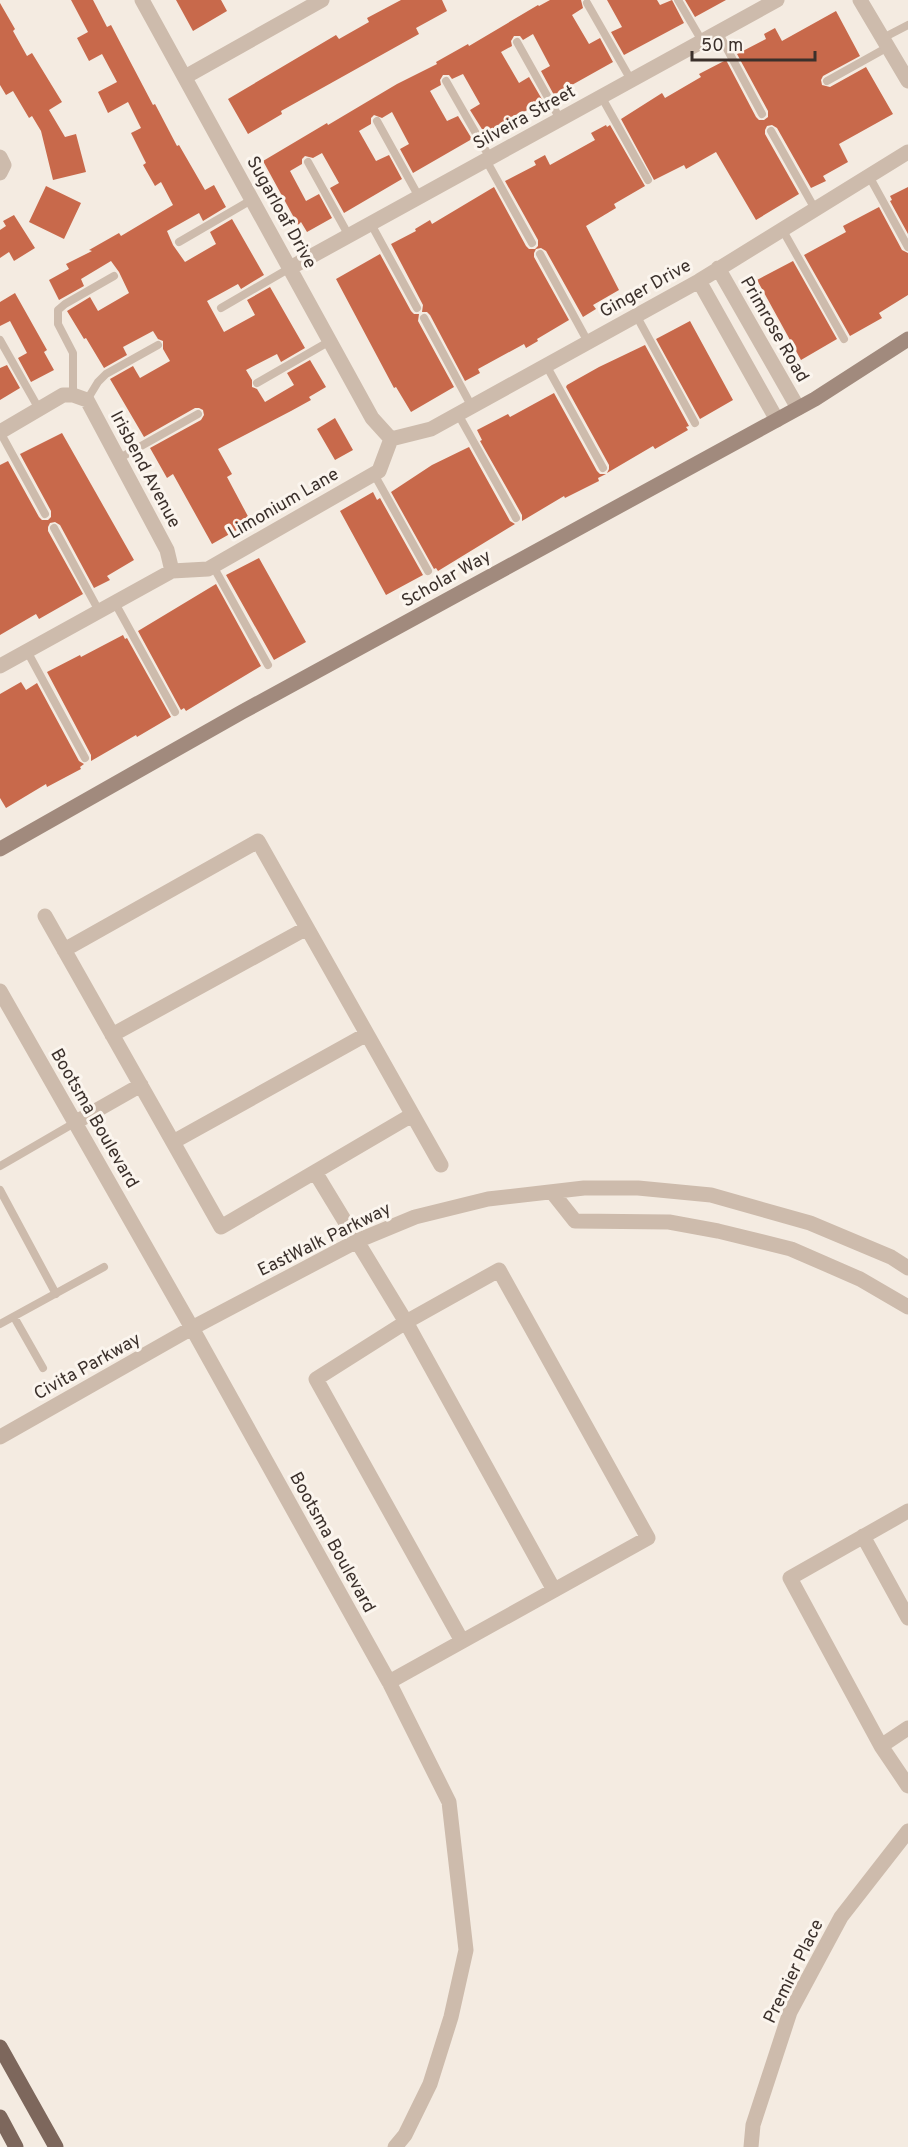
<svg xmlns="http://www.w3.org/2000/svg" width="908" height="2147" font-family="Overpass,sans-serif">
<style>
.building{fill:#c8694b}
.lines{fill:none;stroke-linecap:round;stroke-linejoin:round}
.lane{stroke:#cdbbac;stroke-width:8}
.street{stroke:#cdbbac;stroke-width:15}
.secondary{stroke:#a18a7d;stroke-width:15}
.primary{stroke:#7d675c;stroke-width:15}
.labels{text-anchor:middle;stroke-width:6;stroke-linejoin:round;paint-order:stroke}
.street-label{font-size:18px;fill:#3b302b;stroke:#fbf5ee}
</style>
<rect width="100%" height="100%" fill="#f4ebe1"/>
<path class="building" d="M71 0H93L107 27 111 25 153 105 155 104 177 146 179 145 205 190 214 185 226 207 203 221 199 213 167 231 173 245 185 262 216 244 210 232 232 219 264 275 241 289 238 284 207 301 224 332 255 315 247 300 270 287 305 348 281 362 277 354 246 370 252 380V387L257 389 265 402 294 385 287 373 310 360 326 387 309 397 311 400 291 411 218 449 232 474 227 477 251 522 212 544 173 474 167 478 150 448 201 420 204 415 203 410 199 408H195L144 437 110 379 133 366 140 378 170 361 163 349V341L158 339 153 331 123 347 127 355 104 368 86 338 84 339 67 311 90 297 98 311 129 293 119 272 111 261 81 279 84 286 59 300 49 280 69 269 66 264 92 251 89 250 119 233 121 236 173 205 161 182 155 186 143 165 146 163 131 133 141 128 128 102 108 113 98 92 117 82 102 54 89 61 77 38 88 32Z
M176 0H221L227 11 193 31Z
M401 0H442L447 11 416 28 419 34 281 111 282 114 248 134 228 99 336 35 339 39 369 22 367 18Z
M550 0H581L583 8 572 15 589 44 600 38 613 62 554 95 541 71 550 66 533 34 523 40 520 36H514L511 41 512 46 501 52 519 83 529 77 543 101 485 134 470 110 480 104 463 74 452 79 449 75H443L440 80 441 85 430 91 447 121 458 116 472 139 413 173 400 149 409 144 392 112 382 118 374 115 371 118V124L359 131 376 161 389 155 402 179 344 213 330 188 339 183 322 153 313 158 305 156 302 159V164L290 171 306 201 319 194 332 218 307 232 301 222 298 225 263 161 327 123 328 125 397 84 437 64 436 62 468 44 469 46 538 5 539 6Z
M607 0H657L660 5 672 0 684 23 624 55 611 32 622 27Z
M685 0H726L695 17Z
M0 3 15 29 13 31 27 56 32 53 62 102 49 110 65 137 76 134 86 172 53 180 41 131 32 116 29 118 13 91 6 95 0 85Z
M836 11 860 56 823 76 821 80 822 85 830 87 866 67 893 114 839 144 848 162 823 176 826 181 811 188 777 128 772 125 767 126 765 130V134L799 194 756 220 716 152 686 169 684 165 654 180 621 119 662 93 665 98 701 77 699 74 726 60 756 117 759 120H764L768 117V111L737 54 766 39 764 34 775 28 782 41Z
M606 125 607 127 610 125 645 186 614 204 616 208 586 226 619 290 593 305 596 309 583 317 546 251 541 248 536 249 534 253V257L569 320 537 339 538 341 526 348 524 344 478 369 480 373 465 381 430 315 427 312H422L423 305 391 244 416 231 415 229 430 220 432 224 494 187 526 246 529 249H535L538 246V240L505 181 536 165 534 161 545 155 550 165 595 140 591 133Z
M46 186 81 203 64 239 29 222Z
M908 187V234L890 201 892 200 890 196Z
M879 207 902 250 908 253V295L879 313 882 318 850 336 804 255 846 232 843 226Z
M14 215 35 248 14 261 9 252 0 258V230L6 226 3 221Z
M380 254 411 311 414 314H419L418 321 454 387 411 412 396 387 394 388 336 279Z
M793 261 837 339 801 360 757 280Z
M15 293 47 350 44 352 54 370 31 382 18 358 27 353 10 321 0 326V302Z
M690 321 733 400 700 419 656 339Z
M645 345 689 426 686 427 688 430 655 449 653 446 607 473 609 469V465L566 387 567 385 599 367Z
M7 365 20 388 0 400V368Z
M554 393 597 471 600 474H606L598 478 599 481 565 498 564 496 522 521V515L480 441 482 440 477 430 508 414 510 417Z
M335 418 353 450 335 460 317 429Z
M62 433 134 560 107 576 110 580 94 588 60 525 55 522 50 523 48 527V531L83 594 39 619 36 614 0 635V465L8 461 39 517 42 520H48L51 517V511L20 454Z
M469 447 510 521 515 524 438 571 436 568 434 569 391 492 432 465Z
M373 492 377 500 380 498 423 575 386 595 340 511Z
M259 558 306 642 274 660 226 575Z
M216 584 261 666 186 711 184 708 181 710 138 631Z
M123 635 125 639 127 638 171 717 137 737 136 735 91 761V755L47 672 80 655 81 657Z
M21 682 26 690 37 683 79 761 84 764 80 767 81 769 47 787 46 784 6 808 0 798V694Z"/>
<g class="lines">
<path class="lane" d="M678 0 702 41
M587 3 631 80
M718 32 762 114
M883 38 908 25
M517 42 560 119
M446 81 490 158
M827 81 888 47
M601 96 648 180
M377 121 419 197
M771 131 815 209
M486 160 532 243
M308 162 349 236
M869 176 908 247
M371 224 417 308
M782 229 844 339
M179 242 253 199
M540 254 588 342
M221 308 290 268
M636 315 695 423
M424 318 472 407
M0 340 39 409
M546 365 603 468
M257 383 330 341
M73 395V353L58 324V310L65 304 114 276
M87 400 98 382 106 374 158 345
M458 414 516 518
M0 432 45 514
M118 459 198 414
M374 474 428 571
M54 528 99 611
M213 566 268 665
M115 603 175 712
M27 651 85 758
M0 1166 76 1122
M0 1190 56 1294
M14 1317 43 1368
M0 1324 104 1267"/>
<path class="street" d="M142 0 372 418 391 439
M860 0 908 81
M185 77 322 0
M0 157 4 165 0 173
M290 268 777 0
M718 268 798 408
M699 281 777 420
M0 432 63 395H73L87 400 167 550 172 571
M391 439 431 429 699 281 908 152
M0 666 172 571 208 569 379 471 391 439
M45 916 221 1227 412 1115
M64 950 258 841 441 1165
M0 991 192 1328 389 1682 449 1802 466 1950 451 2017 430 2084 405 2135 395 2147
M112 1035 307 928
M76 1122 141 1085
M173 1142 367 1034
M315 1172 406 1322 554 1590
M552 1192 575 1221 669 1222 718 1231 791 1249 860 1279 908 1307
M0 1437 192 1328 357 1241 415 1217 488 1199 584 1188H638L711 1195 810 1223 891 1257 908 1268
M863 1536 908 1618
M389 1682 648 1538 499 1270 406 1322 316 1379 462 1641
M908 1728 881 1746 908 1786
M881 1746 790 1578 908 1511
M751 2147 753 2125 790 2012 841 1917 908 1831"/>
<path class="secondary" d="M0 849 242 712 815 399 908 339"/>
<path class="primary" d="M0 2047 56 2147
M0 2117 16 2147"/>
</g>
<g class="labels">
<g class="street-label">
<text transform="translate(524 117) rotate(-29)" y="6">Silveira Street</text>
<text transform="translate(282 212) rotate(61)" y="6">Sugarloaf Drive</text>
<text transform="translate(645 288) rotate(-29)" y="6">Ginger Drive</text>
<text transform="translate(775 329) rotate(60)" y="6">Primrose Road</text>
<text transform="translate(146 469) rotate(62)" y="6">Irisbend Avenue</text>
<text transform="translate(283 503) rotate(-30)" y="6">Limonium Lane</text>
<text transform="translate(446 578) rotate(-29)" y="6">Scholar Way</text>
<text transform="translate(95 1118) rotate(60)" y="6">Bootsma Boulevard</text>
<text transform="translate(324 1239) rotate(-26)" y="6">EastWalk Parkway</text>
<text transform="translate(87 1366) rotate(-29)" y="6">Civita Parkway</text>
<text transform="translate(333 1542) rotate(61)" y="6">Bootsma Boulevard</text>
<text transform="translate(793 1971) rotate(-64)" y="6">Premier Place</text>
</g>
</g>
<path d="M692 51v9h123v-9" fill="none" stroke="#3b302b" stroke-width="3"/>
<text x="701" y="51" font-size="18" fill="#3b302b" stroke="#fbf5ee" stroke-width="4.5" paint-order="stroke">50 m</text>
</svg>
